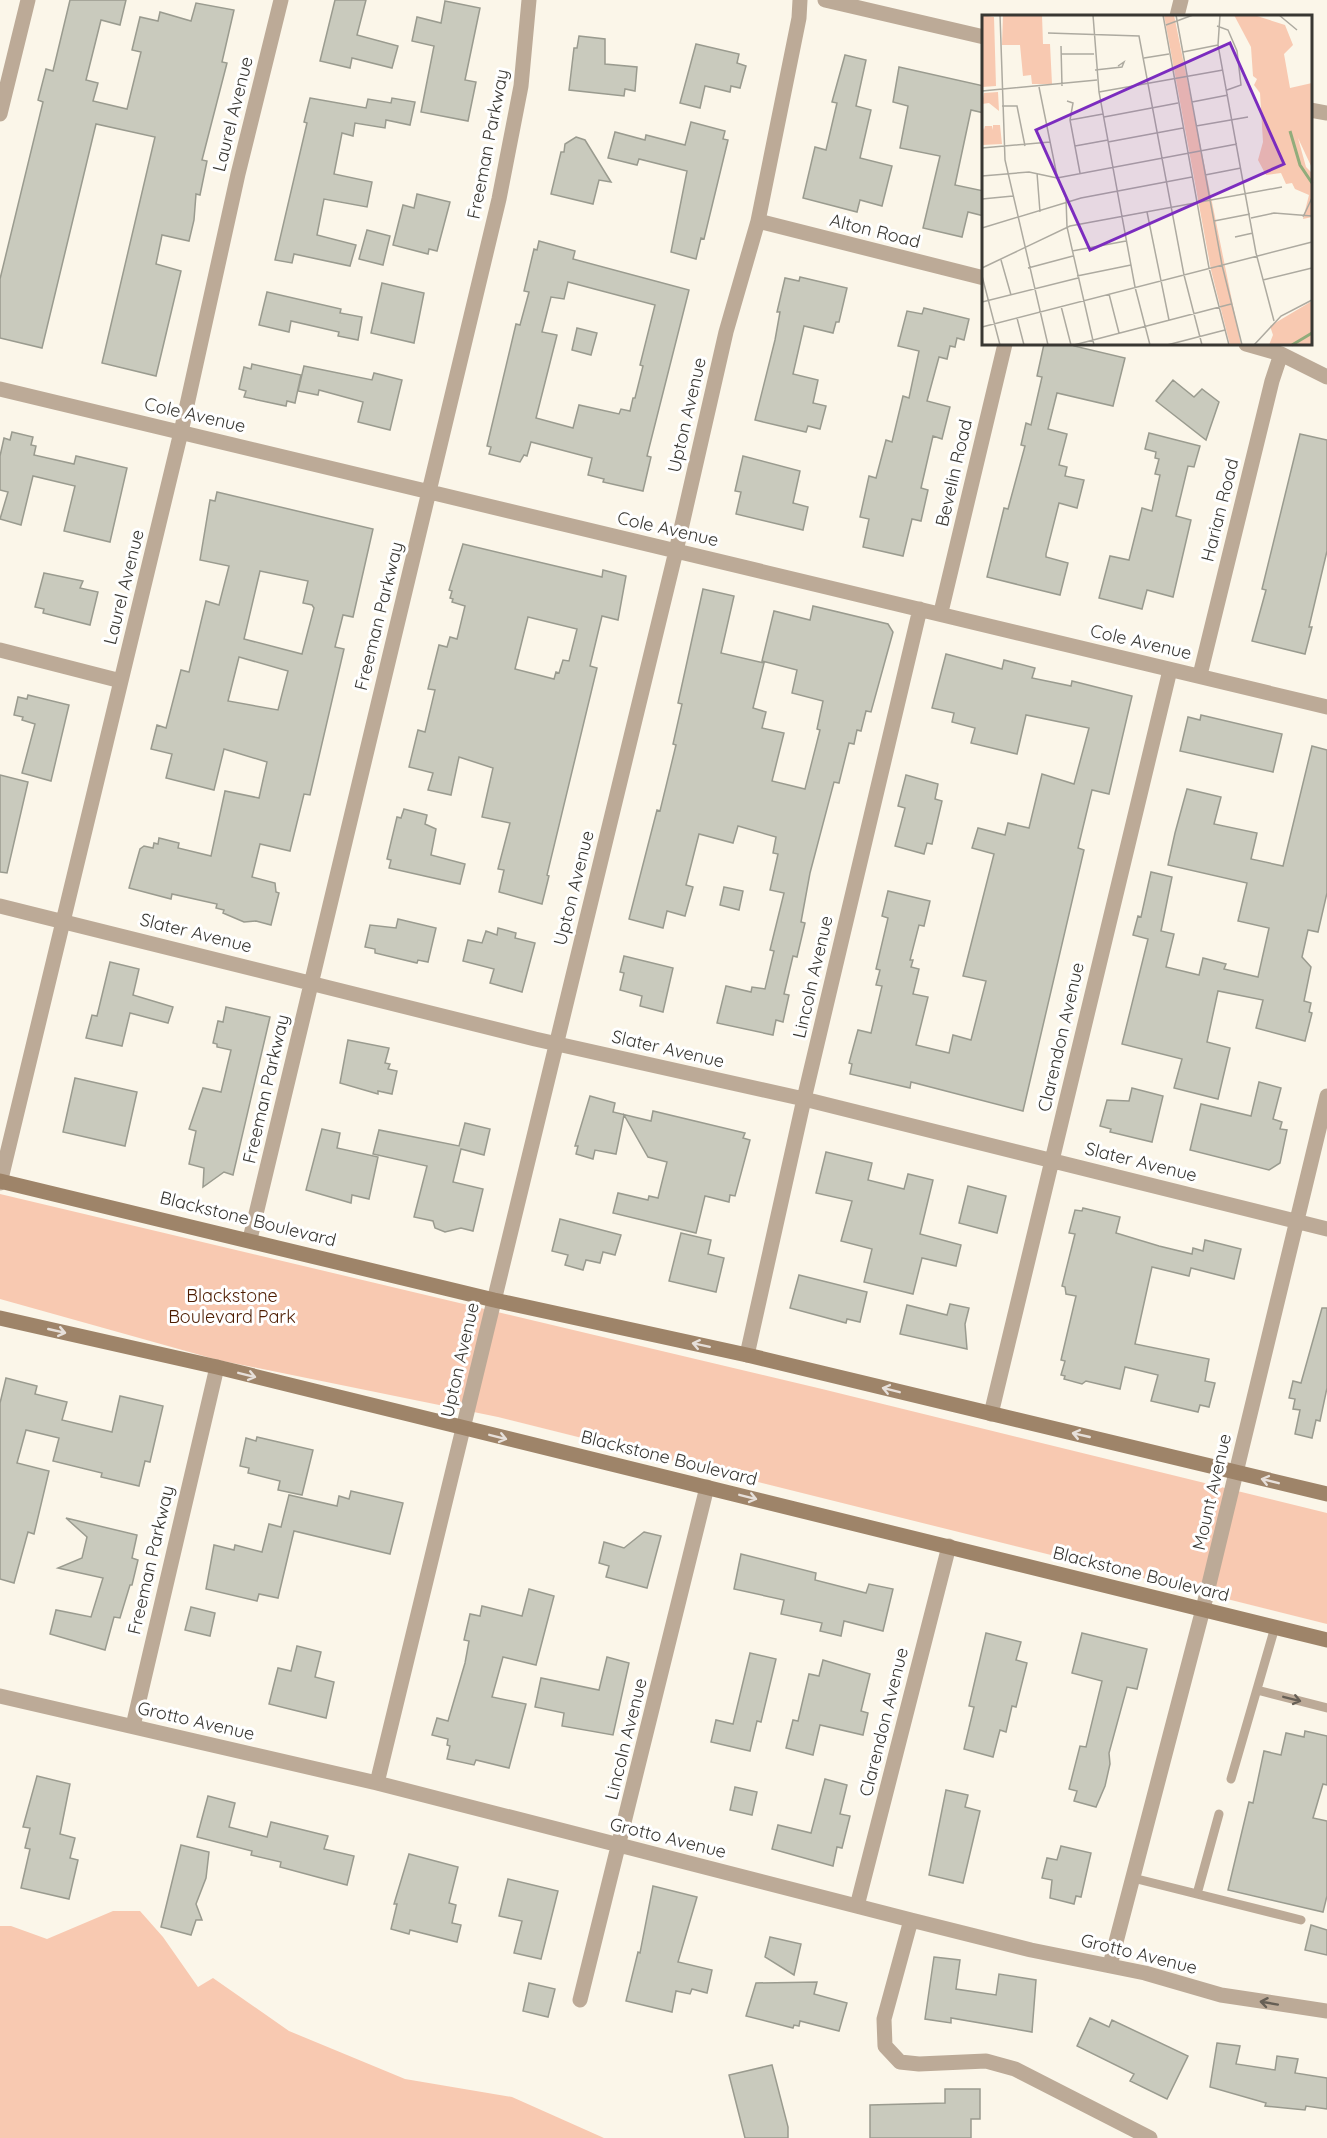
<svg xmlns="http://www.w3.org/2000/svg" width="1327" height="2138" font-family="Quicksand,sans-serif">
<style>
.green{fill:#f8c9b1}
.building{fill:#c9cabd;stroke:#9a9b8f;stroke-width:1.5;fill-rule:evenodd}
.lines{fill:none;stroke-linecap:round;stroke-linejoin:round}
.lane{stroke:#bcaa97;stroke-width:9}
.street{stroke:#bcaa97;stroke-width:15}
.secondary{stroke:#9e8469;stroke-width:15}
.oneway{stroke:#e7e0da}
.oneway2{stroke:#665f55}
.labels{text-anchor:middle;stroke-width:6;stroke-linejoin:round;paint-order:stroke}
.street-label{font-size:18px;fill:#383732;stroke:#fff}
.park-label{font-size:18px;fill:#4d1c00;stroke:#fff}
.inset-river{fill:none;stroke:#91ac7b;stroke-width:3}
.inset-road{fill:none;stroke:#adaaa0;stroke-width:1.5}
.view{fill:#7b2cbf;fill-opacity:0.15;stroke:#7b2cbf;stroke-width:3}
.inset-edge{fill:none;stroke:#383732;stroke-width:3}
</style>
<rect width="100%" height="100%" fill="#fbf6e9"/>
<path class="green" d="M0 1194 822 1389 1327 1513V1624L498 1417 218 1360 0 1299Z
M113 1911H140L163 1937 198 1987 213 1978 289 2031 405 2079 512 2097 604 2138H0V1926H11L47 1939Z"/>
<path class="building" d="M70 0H126L120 25 101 20 86 80 98 83 93 101 127 109 141 52 132 50 140 17 158 21 160 12 191 21 196 3 234 10 222 62 227 63 202 160 207 161 200 195 196 194 194 220 189 241 162 235 156 264 181 271 156 376 102 363 155 137 96 124 42 348 0 338V279L43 102 38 100 46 69 53 71Z
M335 0H366L357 35 398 46 392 68 352 58 350 68 320 61Z
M445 1 480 8 465 80 476 82 468 121 421 112 434 46 412 41 417 17 441 23Z
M579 36 605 39V64L637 67 635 91 625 89 624 96 569 90 574 48H577Z
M696 44 739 54 737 63 746 66 740 88 731 86 730 92 705 86 700 108 680 103Z
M845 55 866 60 856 106 871 110 860 158 892 166 882 206 860 200 857 212 803 198 815 147 826 150 837 103 832 102Z
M899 67 984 86V113L971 110 955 185 984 191V216L968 212 962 237 923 228 940 156 900 148 908 106 893 102Z
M310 98 366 108 368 99 391 103 392 98 415 102 410 125 386 120 385 128 355 123 353 136 342 133 334 174 372 182 367 207 324 199 317 235 356 245 350 266 294 254 292 263 275 260 307 123 304 122Z
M691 122 725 131 723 139 728 140 704 239 701 238 696 259 671 252 687 171 639 159 637 165 608 158 615 132 645 140 646 135 685 145Z
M576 137 585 140 611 182 599 180 593 204 551 194 561 152H564L565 144Z
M417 194 450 202 437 251 429 249 428 254 393 245 403 205 414 208Z
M367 230 390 236 383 265 359 259Z
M539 241 575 251 573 259 689 290 647 456 651 457 643 491 603 482 604 479 588 475 592 458 531 442 527 456 524 455 520 462 489 454 491 447 487 446 516 324 520 325 529 292 524 291 534 249 537 250ZM568 282 655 305 640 365 643 366 635 398H633L630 411 621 409 619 414 579 405 573 428 536 418 557 335 542 332 551 297 564 299Z
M800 277 847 288 839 322H836L833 333 804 326 793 374 818 380 813 403 826 406 820 429 808 426 806 432 755 420 775 340 780 312H777L785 278 799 281Z
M382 283 424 293 414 343 371 333Z
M267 292 341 309 340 313 362 317 358 340 338 336 339 332 291 321 289 332 259 325Z
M924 308 969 319 964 340 957 338 955 347 950 346 947 359 939 357 927 401 950 407 942 439 933 436 921 488 928 490 921 521 912 519 903 556 863 547 869 519 860 517 869 476 876 478 886 440 892 442 903 396 909 398 919 351 898 346 907 311 922 314Z
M577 328 597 333 591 355 572 350Z
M1044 344H1074V346L1125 358 1113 406 1057 393 1048 429 1067 434 1059 465 1067 467 1065 476 1084 480 1077 508 1059 503 1046 554V557L1068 563 1060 595 987 577 1004 508 1008 509 1025 446 1021 445 1026 423 1031 425 1042 377 1037 376Z
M252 364 301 375 295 403 287 401 286 406 244 397 246 391 239 389 244 367 251 369Z
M304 366 372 380 374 373 402 380 390 430 358 422 363 402 319 390 318 395 298 391Z
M1173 380 1194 397 1202 389 1219 402 1206 440 1156 401Z
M12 432 33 437 31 445 36 446 34 455 74 464 76 456 127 468 110 542 64 531 75 486 33 476 21 525 0 519 8 492 0 490V456L4 438 10 440Z
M1149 433 1200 446 1194 467 1188 466 1176 516 1191 520 1173 597 1147 590 1142 609 1099 598 1110 556 1129 560 1142 508 1152 511 1160 475 1155 474 1159 459 1155 458 1156 452 1145 449Z
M1300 434 1327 440V551L1309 627H1312L1305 654 1252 641 1266 590 1262 589Z
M743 456 800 471 793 503 808 507 803 530 736 514 741 492 735 491Z
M217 492 373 529 353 617 343 615 335 647 344 649 310 795 304 794 290 851 260 844 252 877 275 883 276 892 279 893 271 925 256 921 244 922 223 913 224 910 216 908 217 904 172 894 171 899 129 888 140 849 144 846 153 848 154 843 158 844 159 838 179 843 178 848 211 856 225 791 259 798 267 762 224 749 214 790 166 778 172 754 151 749 157 725 166 728 181 670 189 672 206 601 219 605 229 566 200 560 210 500 215 501ZM260 571 308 581 303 603 312 605 314 608 302 654 244 639ZM239 657 288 671 278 710 228 701Z
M463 544 602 577 603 570 626 576 618 620 602 616 590 666 597 668 547 875 549 876 542 904 499 892 504 870 498 869 510 823 482 817 493 768 459 757 451 795 428 790 433 773 409 767 418 730 425 732 435 690 428 689 439 645 447 647 450 637 457 639 465 606 452 602 453 599 450 598 452 591 449 590ZM528 617 577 629 569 661 563 660 559 673 556 672 554 679 515 669Z
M44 573 83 581 80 588 98 592 90 625 43 613 44 609 35 607Z
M703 589 734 596 721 653 764 663 753 708 766 712 762 728 784 733 772 781 805 789 820 730 817 729 823 701 792 693 797 670 762 661 774 611 810 620 813 606 888 624 893 632 871 712 866 711 861 731 857 730 854 744 849 743 839 783 834 782 810 873 801 922 805 923 797 957 793 956 784 994 789 995 783 1022 776 1020 773 1035 717 1023 726 986 751 992 752 987 765 989 774 951 770 950 784 893 770 890 778 854 773 853 776 837 738 826 733 843 699 834 686 885 693 887 685 916 667 911 663 928 629 919 657 810 660 811 676 745 673 744 682 704 678 703Z
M946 654 1002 669 1004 660 1035 668 1032 678 1071 686 1072 681 1132 696 1109 794 1092 790 1078 848 1084 850 1023 1111 911 1082 910 1088 850 1074 852 1064 849 1063 858 1030 871 1033 882 986 876 985 880 970 876 969 888 918 882 916 888 891 930 901 924 926 919 925 910 960H913L911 967 919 969 913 994 928 997 916 1045 949 1053 953 1035 971 1040 986 981 963 976 994 854 972 848 978 828 1005 835 1008 823 1029 828 1042 774 1074 784 1089 728 1026 715 1017 754 971 743 975 728 952 722 954 713 932 708Z
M28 695 69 705 51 781 22 773 35 724 22 720 23 717 14 715 18 697 27 699Z
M1201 715 1282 734 1273 772 1180 751 1188 717 1200 720Z
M1312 746 1327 750V893L1318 932 1308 930 1302 957 1311 967 1304 1001 1311 1003 1309 1012 1312 1013 1305 1041 1256 1028 1263 1000 1218 991 1207 1042 1230 1048 1218 1099 1174 1088 1182 1059 1122 1044 1148 939 1133 935 1138 916 1141 917 1151 872 1172 877 1161 931 1174 934 1166 967 1199 975 1203 958 1226 964 1224 969 1258 977 1269 928 1238 921 1247 883 1168 865 1175 833 1187 789 1221 797 1214 824 1257 833 1251 859 1283 866Z
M0 775 28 782 7 873 0 872Z
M906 775 938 784 935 799 942 801 932 844 927 843 924 854 895 846 905 808 898 806Z
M404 809 427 815 425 824 436 829 431 855 465 864 460 884 389 868 391 860 387 859 397 817 401 818Z
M724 887 743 891 739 910 720 905Z
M398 919 436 928 428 962 418 960 417 963 375 953V949L365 947 370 925 396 928Z
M498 928 516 933 515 938 535 943 522 992 490 983 494 969 463 961 468 940 482 943 486 931 497 935Z
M624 956 673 968 663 1012 640 1006 642 996 620 990 624 973 620 972Z
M110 962 139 969 133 995 173 1007 168 1023 130 1013 122 1046 86 1038 92 1015 97 1016Z
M226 1007 270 1017 233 1175 224 1172 203 1187 204 1168 189 1164 196 1131 189 1129 203 1088 221 1092 231 1050 217 1047V1044L213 1043 218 1021 223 1022Z
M348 1040 389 1048 385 1063 390 1064 388 1069 397 1071 392 1094 378 1091V1094L340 1083Z
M75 1078 137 1092 125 1146 63 1132Z
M1259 1082 1281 1088 1273 1119 1282 1122 1280 1129 1287 1130 1280 1163 1269 1170 1190 1150 1201 1104 1251 1116Z
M1132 1088 1163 1096 1152 1142 1110 1132 1111 1129 1100 1126 1107 1100 1129 1101Z
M590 1096 615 1103 613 1112 651 1121 653 1111 745 1133 743 1138 750 1140 735 1196 730 1195 729 1202 705 1196 696 1233 613 1213 618 1193 648 1200 649 1196 658 1198 667 1162 648 1157 624 1115 616 1154 595 1150 593 1159 576 1154 578 1146H575Z
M465 1123 490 1129 484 1155 461 1149 453 1182 483 1189 473 1231 461 1228 445 1232 435 1228 433 1221 414 1217 427 1166 373 1154 379 1130 459 1146Z
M322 1129 340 1133 337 1148 378 1157 369 1199 352 1195 351 1203 306 1190Z
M826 1152 872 1163 868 1180 904 1189 908 1174 933 1180 920 1234 961 1245 956 1266 922 1258 913 1294 864 1282 872 1249 841 1241 852 1201 816 1193Z
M968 1186 1006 1196 997 1233 959 1223Z
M1083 1208 1120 1217 1116 1233 1159 1246 1192 1254 1193 1248 1203 1251 1205 1240 1241 1249 1234 1279 1191 1268 1189 1276 1152 1267 1135 1344 1209 1359 1205 1381 1215 1383 1209 1407 1200 1405 1198 1412 1151 1401 1158 1375 1125 1367 1120 1389 1086 1381 1082 1384 1064 1379 1065 1376 1061 1375 1065 1361 1061 1360 1076 1296 1066 1294 1065 1287 1062 1286 1075 1234 1069 1233 1075 1210 1082 1211Z
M560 1219 621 1235 615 1255 603 1252 600 1263 586 1260 583 1270 565 1265 568 1255 552 1251Z
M681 1233 711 1240 708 1254 724 1258 716 1292 669 1281Z
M799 1275 867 1292 860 1322 847 1319 846 1323 790 1308Z
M950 1304 969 1308 965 1324 967 1349 900 1334 907 1305 947 1315Z
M1322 1308H1327V1388L1320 1421 1316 1420 1312 1438 1295 1434 1300 1410 1293 1409 1295 1399 1289 1398 1293 1381 1301 1383Z
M6 1378 37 1386 35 1394 67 1402 62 1420 112 1432 120 1396 163 1406 150 1462 145 1461 139 1486 101 1477 102 1473 53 1461 59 1438 26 1430 17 1463 49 1471 34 1534 28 1532 14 1583 0 1579V1403Z
M257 1437 313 1450 302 1495 278 1490 280 1481 248 1473 249 1468 240 1466 246 1438 256 1441Z
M351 1491 403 1503 390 1554 294 1531 278 1598 259 1594 257 1601 206 1589 214 1545 234 1550 235 1545 262 1552 269 1524 281 1527 289 1495 337 1506 339 1496 349 1499Z
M66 1518 137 1535 132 1558 138 1560 132 1585H130L120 1618 114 1617 105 1650 50 1634 56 1610 91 1617 103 1578 58 1568 82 1558 87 1537Z
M644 1532 661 1536 647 1588 606 1577 609 1566 599 1563 604 1542 624 1548Z
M741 1554 816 1573 815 1580 866 1593 869 1584 893 1589 883 1631 844 1621 841 1636 820 1631 822 1623 781 1614 784 1600 734 1589Z
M529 1589 554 1596 536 1665 503 1657 492 1697 526 1704 509 1768 476 1760 474 1765 447 1759 450 1746 447 1745 448 1739 432 1735 437 1718 448 1721 465 1663 469 1641 464 1640 470 1614 480 1616 482 1606 522 1616Z
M191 1607 215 1613 210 1636 185 1630Z
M986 1633 1021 1642 1016 1660 1027 1663 1016 1707 1012 1706 1006 1732 1000 1730 993 1757 964 1749 974 1707 969 1706Z
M1082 1633 1147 1649 1137 1689 1127 1687 1109 1753 1110 1764 1105 1786 1096 1807 1074 1801 1077 1791 1069 1789 1080 1746 1086 1747 1102 1681 1072 1673Z
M297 1646 321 1652 315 1677 334 1682 326 1718 269 1704 278 1668 291 1671Z
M750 1653 776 1659 761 1722 757 1721 750 1751 711 1742 716 1720 733 1724Z
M607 1657 629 1663 613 1735 562 1726 564 1713 535 1707 541 1678 599 1690Z
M823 1660 870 1674 861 1711 868 1713 863 1735 820 1725 813 1755 786 1748 793 1720 798 1721 809 1674 819 1676Z
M1305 1731 1327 1736V1785L1323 1784 1313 1818 1327 1821V1896L1323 1912 1228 1890 1249 1802 1253 1803 1264 1751 1281 1755 1286 1733 1304 1737Z
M37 1776 70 1784 60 1834 75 1838 70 1858 78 1860 69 1899 21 1888 30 1849 25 1848 30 1828 23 1827Z
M825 1779 847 1785 840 1814 850 1816 842 1848 837 1847 833 1866 772 1849 778 1825 811 1833Z
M735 1787 757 1792 752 1815 730 1810Z
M946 1790 968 1795 965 1807 980 1811 963 1883 929 1875Z
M208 1796 235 1803 229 1827 267 1837 271 1822 328 1836 324 1849 354 1856 347 1885 280 1867 281 1862 251 1855 252 1851 197 1837Z
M181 1845 209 1852 206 1878 196 1904 202 1920H196L191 1935 161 1927Z
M1061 1846 1091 1853 1081 1897 1076 1896 1074 1904 1050 1898 1052 1880 1042 1878 1047 1858 1057 1860Z
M409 1854 458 1867 449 1903 456 1905 452 1923 461 1925 457 1942 410 1930 409 1934 391 1929 397 1904H394Z
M508 1879 558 1891 541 1959 514 1953 522 1921 499 1916Z
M653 1886 697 1897 678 1962 712 1970 707 1993 692 1989 690 1994 676 1991 672 2012 626 2001 638 1952 640 1953Z
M1311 1925 1327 1930V1955L1305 1950Z
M770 1937 801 1944 794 1975 765 1957Z
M934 1957 960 1960 956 1989 996 1995 999 1974 1036 1980 1032 2032 951 2018V2023L925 2019Z
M817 1982 814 1994 847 2003 839 2031 800 2021 799 2026 794 2025 793 2028 746 2016 756 1983Z
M529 1983 555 1989 548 2017 523 2011Z
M1090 2018 1109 2027 1112 2020 1188 2056 1167 2099 1130 2081 1134 2074 1077 2046Z
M1217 2043 1240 2046 1236 2064 1275 2070 1277 2056 1298 2059 1295 2073 1327 2078V2109L1306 2106 1305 2110 1265 2106 1266 2103 1210 2087Z
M772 2065 788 2127V2138H745L729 2075Z
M945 2089H980V2119H971V2138H870V2105L945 2103Z"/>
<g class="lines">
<path class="lane" d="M1257 1690 1327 1708
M1231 1779 1275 1627
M1133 1878 1301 1920
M1197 1894 1219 1814"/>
<path class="street" d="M825 0 984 37
M1177 16 1181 0
M1310 110 1327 113
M0 114 28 0
M758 221 984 278
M1246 344 1281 354 1327 377
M0 389 1327 707
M941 612 1005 344
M0 650 121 681
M1200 675 1272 381 1281 354
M0 906 535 1039 804 1099 1327 1229
M0 1183 181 432 238 174 281 0
M250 1239 499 199 521 86 529 0
M747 1355 804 1099 920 609
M991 1414 1170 670
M0 1696 377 1783 911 1920 1031 1950 1145 1973 1221 1995 1327 2011
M133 1726 217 1367
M377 1783 676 551 726 332 758 221 799 18 800 0
M857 1906 949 1546
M911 1920 884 2019 885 2046 900 2062 919 2064 986 2061 1015 2069 1150 2138
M1110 1965 1203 1609 1327 1096
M580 2000 707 1487"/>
<path class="secondary" d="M0 1181 494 1300 747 1355 1327 1494
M0 1318 217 1367 1327 1640"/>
</g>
<defs><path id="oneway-shaft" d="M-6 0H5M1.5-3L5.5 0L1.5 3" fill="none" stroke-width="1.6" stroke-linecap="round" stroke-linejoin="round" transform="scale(1.5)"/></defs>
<g class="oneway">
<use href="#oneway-shaft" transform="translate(57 1331) rotate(13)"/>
<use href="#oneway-shaft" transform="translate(701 1345) rotate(-168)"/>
<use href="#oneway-shaft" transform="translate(247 1375) rotate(14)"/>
<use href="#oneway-shaft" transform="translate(891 1390) rotate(-166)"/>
<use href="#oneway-shaft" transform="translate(1081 1435) rotate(-167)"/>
<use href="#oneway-shaft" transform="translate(498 1437) rotate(14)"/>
<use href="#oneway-shaft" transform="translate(1270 1481) rotate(-166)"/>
<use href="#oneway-shaft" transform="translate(748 1497) rotate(14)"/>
</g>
<g class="oneway2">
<use href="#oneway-shaft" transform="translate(1292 1699) rotate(14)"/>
<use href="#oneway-shaft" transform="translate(1269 2003) rotate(-170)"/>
</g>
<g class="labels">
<g class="street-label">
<text transform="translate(233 114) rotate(-76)" y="6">Laurel Avenue</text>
<text transform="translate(488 144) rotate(-79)" y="6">Freeman Parkway</text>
<text transform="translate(875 231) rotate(14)" y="6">Alton Road</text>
<text transform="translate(195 415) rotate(13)" y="6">Cole Avenue</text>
<text transform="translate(687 415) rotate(-77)" y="6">Upton Avenue</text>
<text transform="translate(954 473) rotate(-77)" y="6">Bevelin Road</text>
<text transform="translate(1220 510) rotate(-76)" y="6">Harian Road</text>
<text transform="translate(668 529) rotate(13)" y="6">Cole Avenue</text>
<text transform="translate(124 587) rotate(-76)" y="6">Laurel Avenue</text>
<text transform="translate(379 616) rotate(-76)" y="6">Freeman Parkway</text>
<text transform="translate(1141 642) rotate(13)" y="6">Cole Avenue</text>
<text transform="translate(574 888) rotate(-76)" y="6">Upton Avenue</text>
<text transform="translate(196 933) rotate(14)" y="6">Slater Avenue</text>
<text transform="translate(813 977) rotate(-77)" y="6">Lincoln Avenue</text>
<text transform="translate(1061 1037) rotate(-77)" y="6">Clarendon Avenue</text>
<text transform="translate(668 1049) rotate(13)" y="6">Slater Avenue</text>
<text transform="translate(266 1089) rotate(-77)" y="6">Freeman Parkway</text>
<text transform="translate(1141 1162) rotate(14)" y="6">Slater Avenue</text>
<text transform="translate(248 1219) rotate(14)" y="6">Blackstone Boulevard</text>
<text transform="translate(460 1360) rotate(-77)" y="6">Upton Avenue</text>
<text transform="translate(669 1458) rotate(14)" y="6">Blackstone Boulevard</text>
<text transform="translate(1212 1492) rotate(-77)" y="6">Mount Avenue</text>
<text transform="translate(151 1560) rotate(-77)" y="6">Freeman Parkway</text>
<text transform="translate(1141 1574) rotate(14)" y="6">Blackstone Boulevard</text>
<text transform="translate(196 1721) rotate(13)" y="6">Grotto Avenue</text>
<text transform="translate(884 1722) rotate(-76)" y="6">Clarendon Avenue</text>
<text transform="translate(626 1739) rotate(-76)" y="6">Lincoln Avenue</text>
<text transform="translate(668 1838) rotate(14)" y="6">Grotto Avenue</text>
<text transform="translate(1139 1954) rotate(14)" y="6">Grotto Avenue</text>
</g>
<g class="park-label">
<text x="232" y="1302">Blackstone<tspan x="232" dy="21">Boulevard Park</tspan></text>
</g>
</g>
<g transform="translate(982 15)">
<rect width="330" height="330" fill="#fbf6e9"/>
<path d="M0 0 12 2 14 71 0 72ZM21 0H60L61 29H68L70 69H50L49 60 41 61 38 30H20ZM182 0H192L259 330H248L229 255ZM252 0H272L303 10 311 30 302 39 308 73 330 68V153L316 123 324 152 330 158V202L321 204 327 180 313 174 310 168 304 169 299 158 284 160 276 145 281 127 278 78 272 70 275 64 271 61 269 32ZM16 77 17 96 7 88 0 89 2 78ZM11 110H18L20 129 0 130V111L2 115 3 111H10L11 115ZM330 286V330H287L291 320 288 311Z" fill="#f8c9b1"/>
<path class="inset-river" d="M308 116 318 150 330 168M310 330 330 318"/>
<path class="inset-road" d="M18 0 23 145 66 330M111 0 117 77 153 272 168 330M181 0 227 253 247 330M194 0 240 250 260 330M238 0 236 30 274 238 292 306M297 0 315 15M184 10 211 0M235 11 246 15 255 36 259 70 245 75M66 18 157 21 202 260 220 330M79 31 80 71M201 37 236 30M79 39H112M162 43 187 39M113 55 140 52 142 47 136 51M57 72 75 161 84 183 85 212 112 330M0 76 115 65M117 77 241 55M85 86 91 88 88 105 98 158M210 87 246 80M20 91H35L43 131M122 102 196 88M88 105 121 99M214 111 266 102M126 127 201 113M93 131 126 125M0 133 68 127M55 158 58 197M223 160 259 153M0 161 47 157 75 163 255 129M0 184 31 181M165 197 187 305M321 202 330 183M269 203 292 198 330 201M232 206 268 199M0 213 99 183 210 162M253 222 271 218M90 236 144 226M19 245 29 280M0 253 88 211 300 172M46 253 91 241M0 261 18 330M95 261 149 250M281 265 330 253M127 279 137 318M0 287 96 263M79 291 89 330M35 303 42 330M0 312 330 227M92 330 249 289M185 330 243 315M272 330 299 301 330 285"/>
<path class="view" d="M248 28 302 149 108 235 54 115Z"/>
<rect width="330" height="330" class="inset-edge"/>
</g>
</svg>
